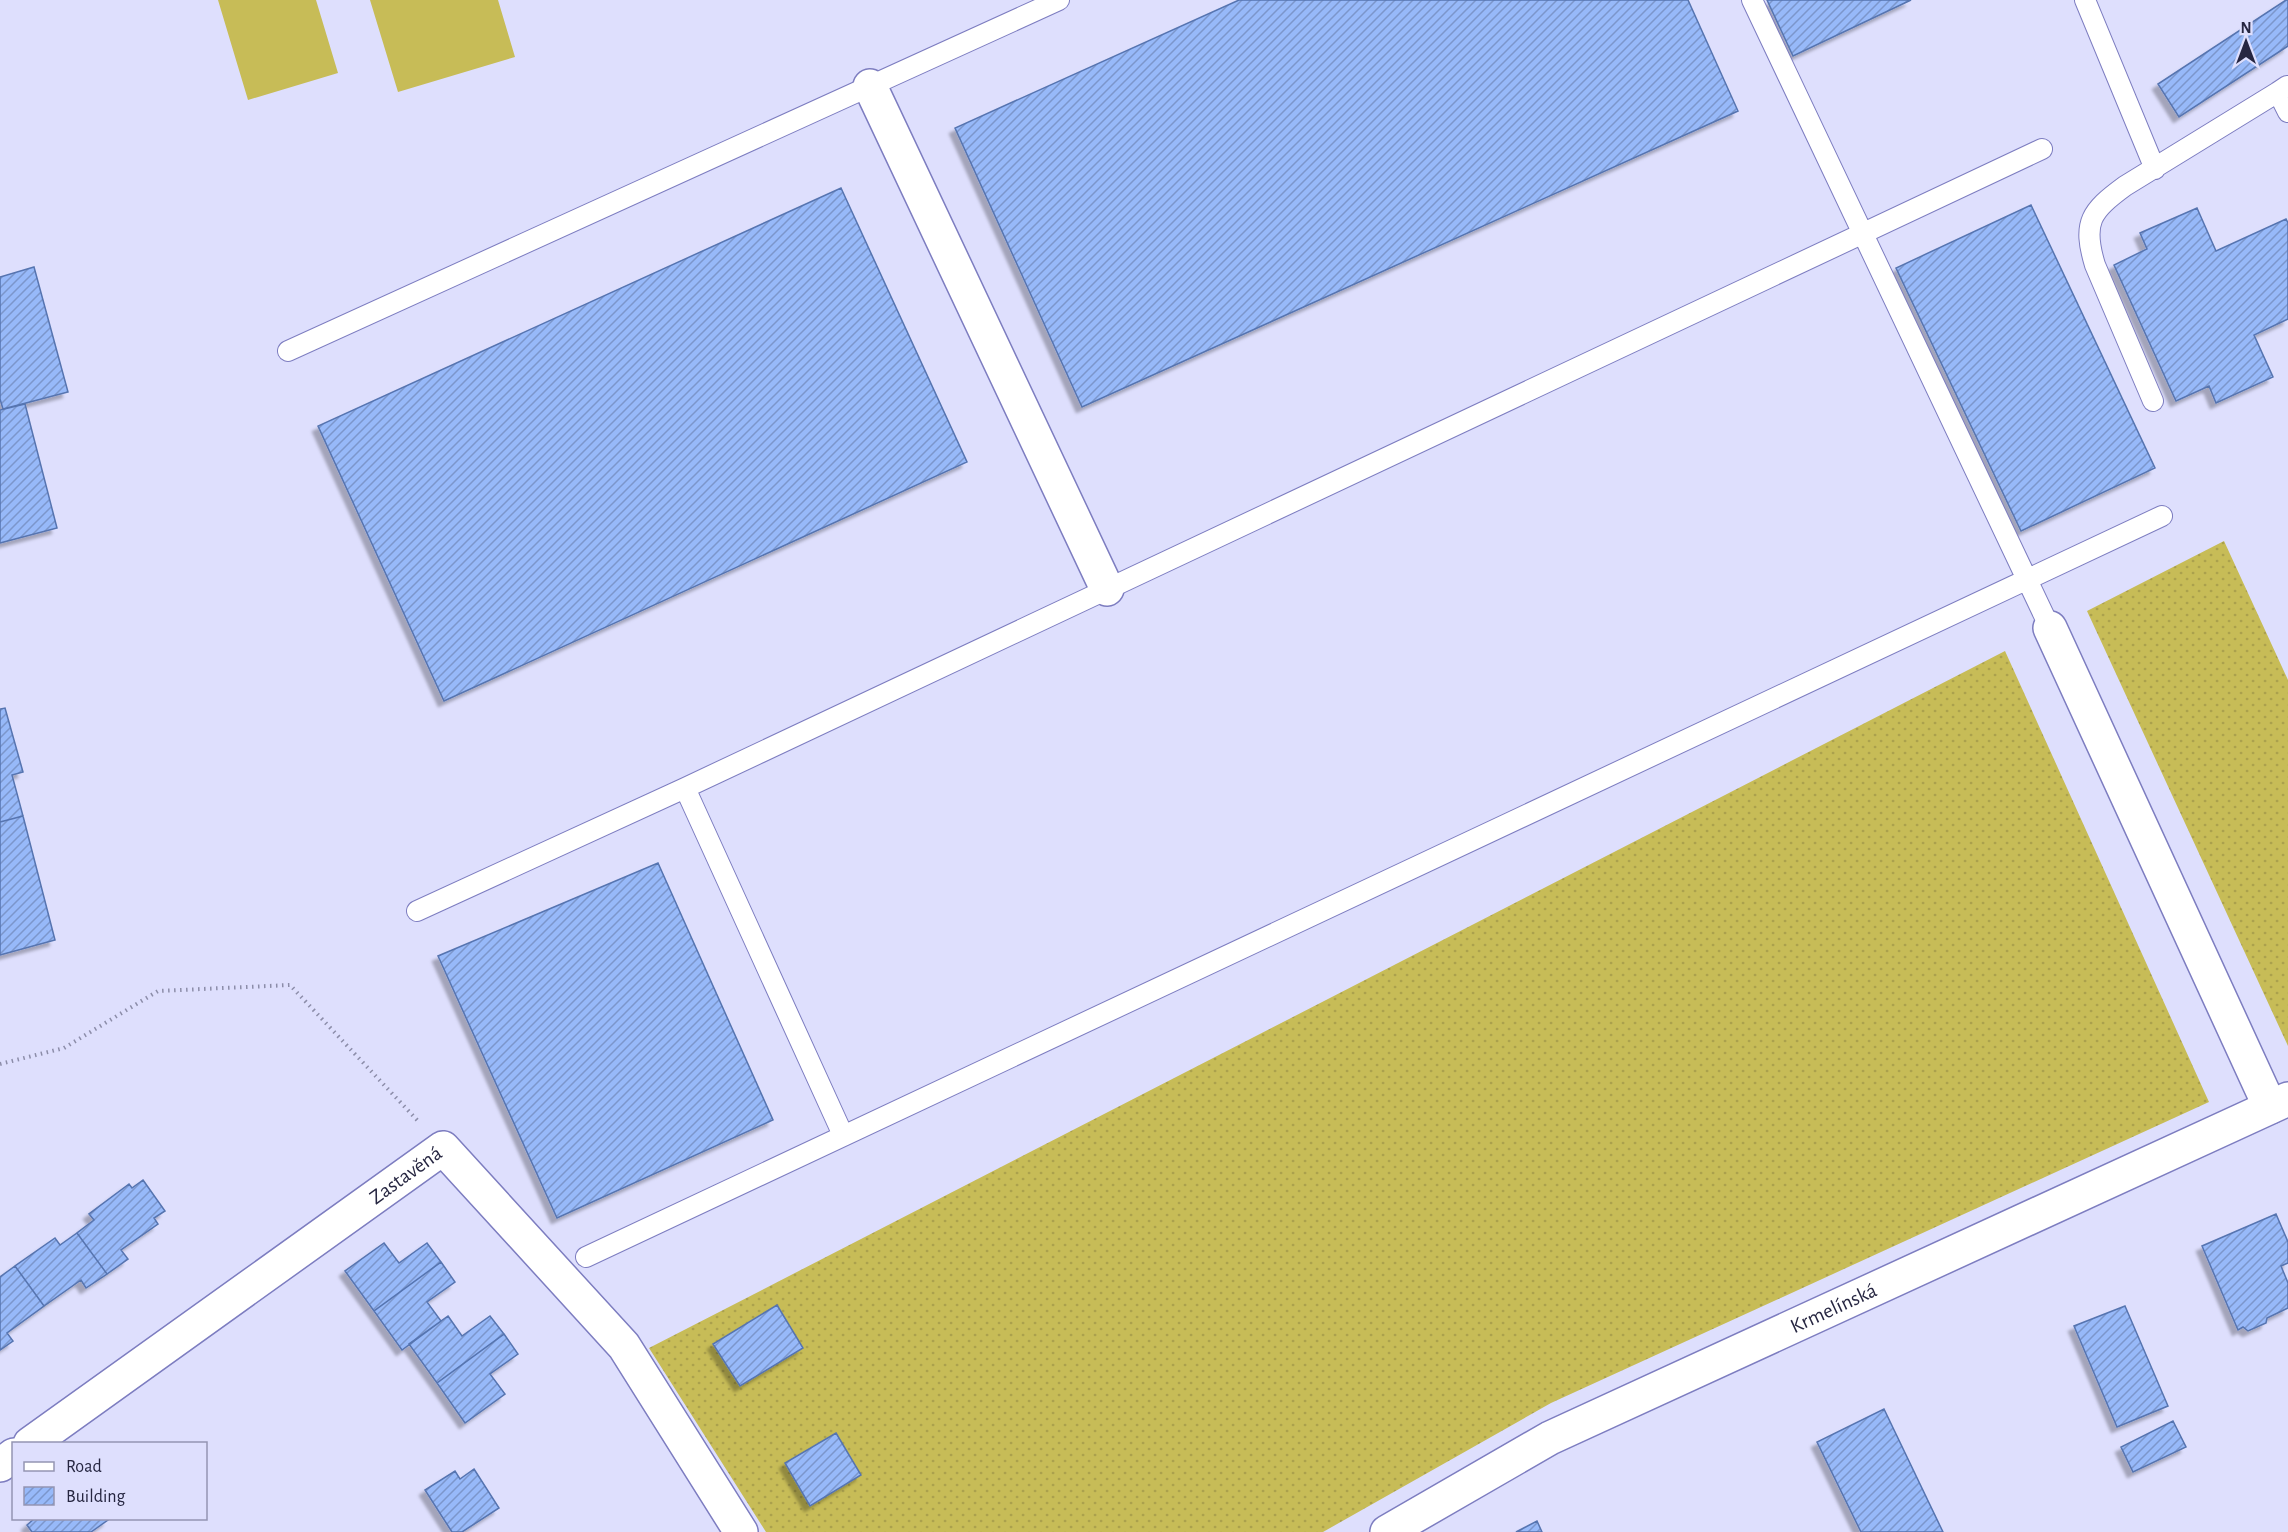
<svg xmlns="http://www.w3.org/2000/svg" width="2288" height="1532" font-family="'Alegreya Sans',sans-serif">
<style>
.grass{fill:url(#grass-dots)}
.pitch{fill:#c7bc57}
.building{fill:url(#building-hatch);stroke:#5674b0;stroke-width:1.5;filter:url(#shadow)}
.lines{fill:none;stroke-linecap:round;stroke-linejoin:round}
.service-casing{stroke:#7d7dc0;stroke-width:22}
.minor-casing{stroke:#7d7dc0;stroke-width:36}
.path{stroke:#8c8da9;stroke-width:4;stroke-dasharray:1.5 4.5;stroke-linecap:butt}
.service{stroke:#fff;stroke-width:20}
.minor{stroke:#fff;stroke-width:33}
.labels{text-anchor:middle;stroke-width:5;stroke-linejoin:round;paint-order:stroke}
.street-label{font-size:21px;fill:#262641;stroke:#dedffd}
</style>
<defs>
<pattern id="grass-dots" width="8" height="8" patternUnits="userSpaceOnUse" patternTransform="scale(1.5)"><rect width="8" height="8" fill="#c7bc57"/><path d="M2 2h.1M6 6h.1" fill="none" stroke="#aba14d" stroke-width="1.8" stroke-linecap="round"/></pattern>
<pattern id="building-hatch" width="6" height="6" patternUnits="userSpaceOnUse" patternTransform="scale(1.5)"><rect width="6" height="6" fill="#97b9f9"/><path d="M-1 1l2-2M0 6l6-6M5 7l2-2" fill="none" stroke="#7b96cb"/></pattern>
<filter id="shadow"><feDropShadow dx="-5.5" dy="5.5" stdDeviation="1.5" flood-color="#0004"/></filter>
</defs>
<rect width="100%" height="100%" fill="#dedffd"/>
<path class="grass" d="M2224 541 2288 680V1046L2087 611Z
M2005 651 2209 1102 1551 1403 1323 1532H766L649 1348Z"/>
<path class="pitch" d="M218 0H316L338 73 248 100Z
M370 0H498L515 57 398 92Z"/>
<path class="building" d="M1239 0H1688L1738 111 1082 407 955 128Z
M1767 0H1911L1793 56Z
M2286 0H2288V46L2179 117 2158 84Z
M841 188 967 462 444 701 318 426Z
M2031 205 2155 468 2021 531 1896 268Z
M2197 208 2216 251 2286 219 2288 223V319L2254 335 2273 377 2216 403 2209 386 2176 401 2114 265 2147 249 2140 233Z
M34 267 68 392 3 409 0 399V277Z
M25 404 57 528 0 543V410Z
M5 708 23 772 12 775 23 816 0 822V709Z
M23 816 55 940 0 955V822Z
M658 863 773 1120 557 1218 438 956Z
M143 1180 165 1211 154 1218 158 1224 121 1250 128 1259 107 1274 77 1233 94 1220 89 1214 129 1184 132 1188Z
M2276 1214 2288 1242V1263L2281 1266 2288 1283V1308L2267 1318 2266 1323 2248 1331 2243 1327 2238 1330 2202 1246Z
M77 1233 107 1274 86 1288 81 1280 44 1306 15 1266 55 1238 60 1245Z
M384 1243 399 1263 427 1243 441 1262 374 1311 345 1271Z
M441 1262 455 1282 427 1302 441 1321 402 1350 374 1311Z
M15 1266 44 1306 7 1333 13 1341 0 1350V1277Z
M777 1305 803 1348 740 1386 713 1344Z
M2125 1306 2168 1406 2117 1427 2074 1326Z
M448 1316 462 1336 490 1316 504 1334 437 1383 409 1344Z
M504 1334 518 1354 490 1374 505 1394 465 1423 437 1383Z
M1884 1409 1943 1532H1861L1817 1442Z
M2173 1421 2186 1447 2133 1472 2121 1447Z
M836 1433 861 1475 810 1506 785 1463Z
M474 1469 499 1508 462 1532H452L425 1490 455 1471 460 1479Z
M35 1518H107L108 1520 91 1532H32L27 1525Z
M1537 1521 1542 1532H1516Z"/>
<g class="lines">
<defs>
<path id="service" d="M1752 0 2050 628
M2085 0 2155 169
M2287 86 2278 92 2288 112
M288 351 1059 0
M2153 401 2095 265C2082 222 2091 211 2125 186L2278 92
M685 788 843 1135
M417 911 685 788 2042 149
M586 1257 2162 516"/>
<g id="minor">
<path d="M870 86 1107 589"/>
<path d="M2050 628 2270 1107"/>
<path id="s1" d="M30 1444 443 1148 624 1346 741 1532"/>
<path d="M0 1465 14 1455"/>
<path id="s2" d="M1387 1532 1550 1438 2288 1099"/>
</g>
</defs>
<use href="#service" class="service-casing"/>
<use href="#minor" class="minor-casing"/>
<path class="path" d="M0 1064 64 1048 158 991 290 985 418 1121"/>
<use href="#service" class="service"/>
<use href="#minor" class="minor"/>
</g>
<g class="labels">
<g class="street-label">
<text dy="7" stroke="none"><textPath href="#s1" startOffset="462">Zastavěná</textPath></text>
<text dy="7" stroke="none"><textPath href="#s2" startOffset="500">Krmelínská</textPath></text>
</g>
</g>
<rect x="12" y="1442" width="195" height="78" fill="#dedffd" stroke="#9495b2" stroke-width="1.5"/>
<rect x="24" y="1462" width="30" height="9" fill="#ffffff" stroke="#9495b2" stroke-width="1.5"/>
<text x="66" y="1472" font-size="18" fill="#262641">Road</text>
<rect x="24" y="1487" width="30" height="18" fill="url(#building-hatch)" stroke="#9495b2" stroke-width="1.5"/>
<text x="66" y="1502" font-size="18" fill="#262641">Building</text>
<g transform="translate(2246 42)" stroke="#dedffd" stroke-width="4.5" paint-order="stroke">
<path d="M0-4.5L10 22L0 15L-10 22Z" fill="#262641"/>
<text y="-9" font-size="16" font-weight="bold" text-anchor="middle" fill="#262641">N</text>
</g>
</svg>
